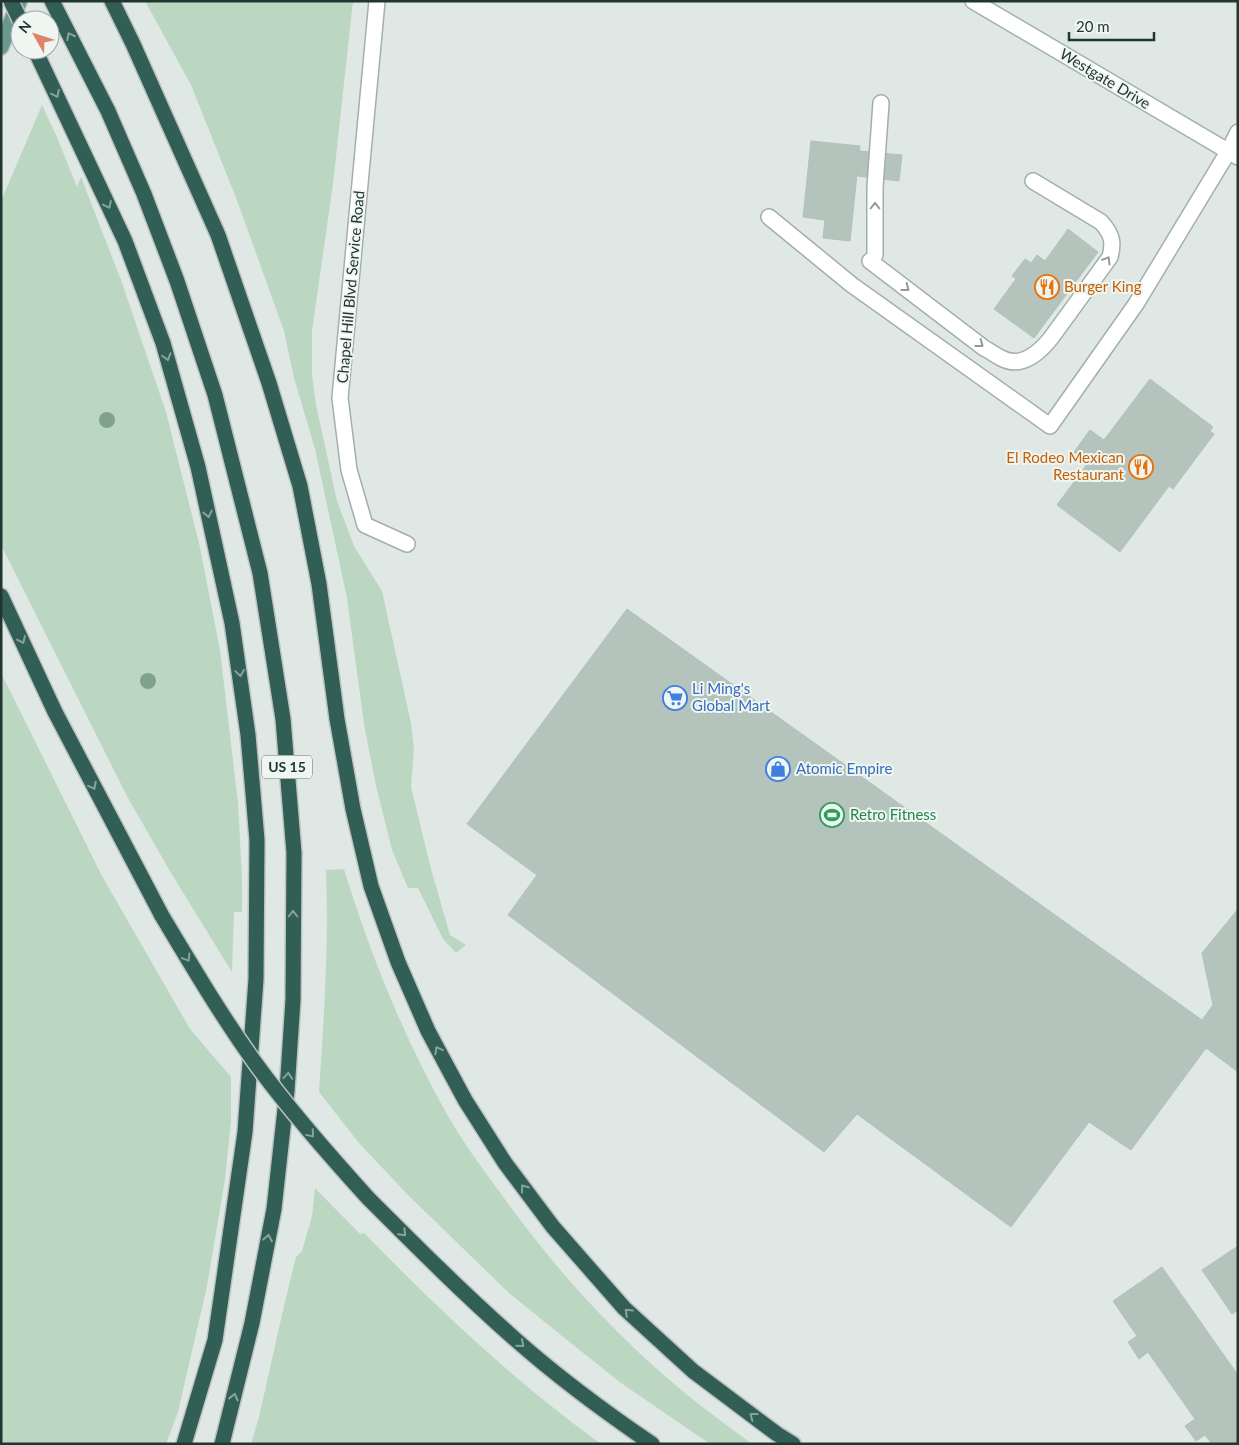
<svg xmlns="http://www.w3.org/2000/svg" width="1239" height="1445" font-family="Lato,sans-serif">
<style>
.green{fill:#bbd7c2}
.building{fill:#b5c3bd;stroke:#b3c1bb}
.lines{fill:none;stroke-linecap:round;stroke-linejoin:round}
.lane-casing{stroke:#a3afab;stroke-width:18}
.street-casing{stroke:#a3afab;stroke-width:18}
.secondary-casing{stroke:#a0b3ac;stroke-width:18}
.primary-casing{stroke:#bdc3c1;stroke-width:18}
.highway-casing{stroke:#bdc3c1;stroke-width:18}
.lane{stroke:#fff;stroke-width:15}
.street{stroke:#fff;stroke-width:15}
.secondary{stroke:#fff;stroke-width:15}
.primary{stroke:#69998c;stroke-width:15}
.highway{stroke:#325f55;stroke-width:15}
.highway-bridge-casing{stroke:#bdc3c1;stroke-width:18;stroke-linecap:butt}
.highway-bridge{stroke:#325f55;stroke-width:15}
.tree{fill:#80a28d}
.oneway{stroke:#87a39c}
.oneway2{stroke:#909a98}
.labels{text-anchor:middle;stroke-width:4;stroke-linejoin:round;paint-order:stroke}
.shield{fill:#eff6f2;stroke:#60706b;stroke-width:1}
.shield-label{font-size:14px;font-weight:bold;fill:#223631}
.street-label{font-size:15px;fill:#223631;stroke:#eff6f2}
.food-label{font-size:15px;fill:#c56008;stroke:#eff6f2;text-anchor:start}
.shop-label{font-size:15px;fill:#366cbe;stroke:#eff6f2;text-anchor:start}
.leisure-label{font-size:15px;fill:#27864d;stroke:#eff6f2;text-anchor:start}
</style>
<rect width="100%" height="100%" fill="#dfe8e4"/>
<path class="green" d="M145 1H353L333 184 312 331V375L316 405 337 501 354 546 382 591 411 723 414 749 411 787 431 869 450 935 466 945 456 953 443 939 418 888H408L392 850 376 786 364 724 347 598 315 449 294 378 284 331 238 203 191 85Z
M42 105 56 135 77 187 81 177 121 280 166 412 199 543 220 650 238 803 242 876V912H234L232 972 171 873 128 798 1 545V201Z
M1 673 102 876 190 1029 231 1077V1121L225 1179 207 1286 178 1412 166 1444H1Z
M344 869C370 954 404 1038 448 1116 463 1142 481 1167 499 1191 547 1259 603 1322 666 1377 693 1401 723 1422 752 1444H710L621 1383 562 1336 509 1293 408 1195 359 1143 319 1092C324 1018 329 944 326 870Z
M315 1188 360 1234 364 1233C438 1309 515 1382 601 1444H251L259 1417 284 1306 296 1257 302 1251 312 1216Z"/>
<path class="building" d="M811 141 860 146 850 241 823 238 825 220 803 217Z
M860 151 902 155 899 181 857 176Z
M1068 229 1098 252 1034 338 994 309 1016 279 1012 276 1025 259 1031 263 1037 255 1045 261Z
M1150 379 1213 427 1210 431 1214 434 1173 489 1169 486 1120 552 1057 505 1088 463 1074 452 1090 430 1104 440Z
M627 609 1202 1020 1213 1005 1202 953 1238 909V1072L1206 1048 1131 1150 1089 1122 1011 1227 857 1114 824 1152 508 915 537 875 467 824Z
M1238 1246V1310L1232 1314 1202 1270Z
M1162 1267 1221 1351 1171 1385 1148 1352 1139 1359 1128 1342 1137 1336 1113 1301Z
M1221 1351 1238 1375V1444H1212L1205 1435 1196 1441 1185 1426 1195 1419 1171 1385Z"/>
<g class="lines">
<defs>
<path id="lane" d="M769 217 852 285 1050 426 1136 304 1228 152 1238 132
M875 255V187L881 103
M870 261 984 348C990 351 995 355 1001 358 1021 369 1039 353 1051 338L1110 257C1114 242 1112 234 1101 222L1033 181"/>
<path id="street" d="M377 1 340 398 349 470 365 525 407 544"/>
<path id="secondary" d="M973 1 1238 157"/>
<path id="primary" d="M1 47 19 2"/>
<path id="highway" d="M52 1 108 111 144 194 177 281 215 395 260 573 283 719 294 853 293 1000 287 1091 274 1209 252 1323 222 1444
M112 1 133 44 218 235 269 383 300 486 319 584 337 719 353 809 371 886 398 962 428 1031 465 1100 505 1163 553 1227 624 1308 693 1371 777 1434 793 1444
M35 50 125 241 163 343 198 467 232 623 248 735 257 840 256 979 245 1132 215 1340 184 1444
M1 596 55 712 162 916
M368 1198C417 1247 465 1295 516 1340 559 1378 605 1412 652 1444"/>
</defs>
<use href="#lane" class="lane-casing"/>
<use href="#street" class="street-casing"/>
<use href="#secondary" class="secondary-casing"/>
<use href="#primary" class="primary-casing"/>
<use href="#highway" class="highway-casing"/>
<use href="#lane" class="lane"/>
<use href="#street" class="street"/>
<use href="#secondary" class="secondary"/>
<use href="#primary" class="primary"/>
<use href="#highway" class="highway"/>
<defs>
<path id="highway-bridge" d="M11 1 20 20
M162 916C192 966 222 1017 256 1064 290 1111 329 1155 368 1198"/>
</defs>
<use href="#highway-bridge" class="highway-bridge-casing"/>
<use href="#highway-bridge" class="highway-bridge"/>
</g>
<g class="tree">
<circle cx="107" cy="420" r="8"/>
<circle cx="148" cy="681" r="8"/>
</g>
<defs><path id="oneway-chevron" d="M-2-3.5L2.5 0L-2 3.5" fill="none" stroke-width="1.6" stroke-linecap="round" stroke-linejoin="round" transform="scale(1.25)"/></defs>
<g class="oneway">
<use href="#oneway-chevron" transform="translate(70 36) rotate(-117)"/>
<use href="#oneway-chevron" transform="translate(56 94) rotate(64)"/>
<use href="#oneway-chevron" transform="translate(108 205) rotate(65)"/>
<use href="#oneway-chevron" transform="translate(167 357) rotate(74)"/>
<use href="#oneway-chevron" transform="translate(208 514) rotate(78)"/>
<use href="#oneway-chevron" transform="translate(22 640) rotate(65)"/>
<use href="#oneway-chevron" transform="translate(240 673) rotate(82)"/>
<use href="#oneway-chevron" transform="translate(93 786) rotate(62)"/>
<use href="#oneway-chevron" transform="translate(293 914) rotate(-90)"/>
<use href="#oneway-chevron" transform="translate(187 958) rotate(59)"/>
<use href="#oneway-chevron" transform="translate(438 1050) rotate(-119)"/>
<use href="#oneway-chevron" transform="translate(288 1076) rotate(-86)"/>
<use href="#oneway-chevron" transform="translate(311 1134) rotate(50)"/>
<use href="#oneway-chevron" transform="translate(524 1188) rotate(-127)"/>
<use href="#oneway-chevron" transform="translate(403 1233) rotate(45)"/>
<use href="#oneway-chevron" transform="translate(268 1238) rotate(-79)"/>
<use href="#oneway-chevron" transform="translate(628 1312) rotate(-136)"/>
<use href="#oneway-chevron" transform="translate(521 1344) rotate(40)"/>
<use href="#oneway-chevron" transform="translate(234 1397) rotate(-76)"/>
<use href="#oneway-chevron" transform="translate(753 1416) rotate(-143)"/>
</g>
<g class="oneway2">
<use href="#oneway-chevron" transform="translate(875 206) rotate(-90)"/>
<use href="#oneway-chevron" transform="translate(1107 260) rotate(-59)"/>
<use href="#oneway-chevron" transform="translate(906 288) rotate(37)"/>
<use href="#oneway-chevron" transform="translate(980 344) rotate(37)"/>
</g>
<defs>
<symbol id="restaurant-ring" viewBox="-11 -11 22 22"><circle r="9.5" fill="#eff6f2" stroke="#e8710a" stroke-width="1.5"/><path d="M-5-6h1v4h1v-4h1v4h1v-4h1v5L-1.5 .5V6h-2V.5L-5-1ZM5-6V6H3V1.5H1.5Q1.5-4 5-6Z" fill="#e8710a"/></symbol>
<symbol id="supermarket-ring" viewBox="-11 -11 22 22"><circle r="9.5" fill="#eff6f2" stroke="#3f7fe0" stroke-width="1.5"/><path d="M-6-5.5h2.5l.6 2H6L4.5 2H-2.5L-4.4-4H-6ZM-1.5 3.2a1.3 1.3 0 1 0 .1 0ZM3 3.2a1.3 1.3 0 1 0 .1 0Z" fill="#3f7fe0"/></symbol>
<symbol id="shop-ring" viewBox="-11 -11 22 22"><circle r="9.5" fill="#eff6f2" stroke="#3f7fe0" stroke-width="1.5"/><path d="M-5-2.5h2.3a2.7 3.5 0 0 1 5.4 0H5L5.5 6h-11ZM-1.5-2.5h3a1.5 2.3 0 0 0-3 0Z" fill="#3f7fe0"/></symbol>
<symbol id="stadium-ring" viewBox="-11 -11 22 22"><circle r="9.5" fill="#eff6f2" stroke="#2e9e5b" stroke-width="1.5"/><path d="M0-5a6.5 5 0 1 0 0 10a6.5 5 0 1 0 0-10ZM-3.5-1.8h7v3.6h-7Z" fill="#2e9e5b"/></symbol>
</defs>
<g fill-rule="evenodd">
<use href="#restaurant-ring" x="1033" y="273" width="28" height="28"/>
<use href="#restaurant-ring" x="1127" y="453" width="28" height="28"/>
<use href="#supermarket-ring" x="661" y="684" width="28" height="28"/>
<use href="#shop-ring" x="764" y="755" width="28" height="28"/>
<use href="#stadium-ring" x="818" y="801" width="28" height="28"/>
</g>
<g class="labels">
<rect class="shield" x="262" y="755.5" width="50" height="23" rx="4"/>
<g class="shield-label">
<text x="287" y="772">US 15</text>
</g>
<g class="street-label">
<text transform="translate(1105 79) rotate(31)" y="5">Westgate Drive</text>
<text transform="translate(351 287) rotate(-85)" y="5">Chapel Hill Blvd Service Road</text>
</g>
<g class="food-label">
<text x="1064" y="292">Burger King</text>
<text x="1124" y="463" text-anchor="end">El Rodeo Mexican<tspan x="1124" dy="17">Restaurant</tspan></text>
</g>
<g class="shop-label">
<text x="692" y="694">Li Ming's<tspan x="692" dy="17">Global Mart</tspan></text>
<text x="796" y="774">Atomic Empire</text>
</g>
<g class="leisure-label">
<text x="850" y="820">Retro Fitness</text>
</g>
</g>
<rect width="1239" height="1445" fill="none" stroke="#223631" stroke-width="5"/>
<g transform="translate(35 35) rotate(309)"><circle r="24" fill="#eff6f2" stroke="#9da9a5"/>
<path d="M0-4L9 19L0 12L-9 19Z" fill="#e08266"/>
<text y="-8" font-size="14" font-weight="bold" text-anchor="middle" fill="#223631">N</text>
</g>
<path d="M1069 32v8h85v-8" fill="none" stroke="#223631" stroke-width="2.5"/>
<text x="1076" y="32" font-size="15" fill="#223631" stroke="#eff6f2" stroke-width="4" paint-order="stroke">20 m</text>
</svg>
